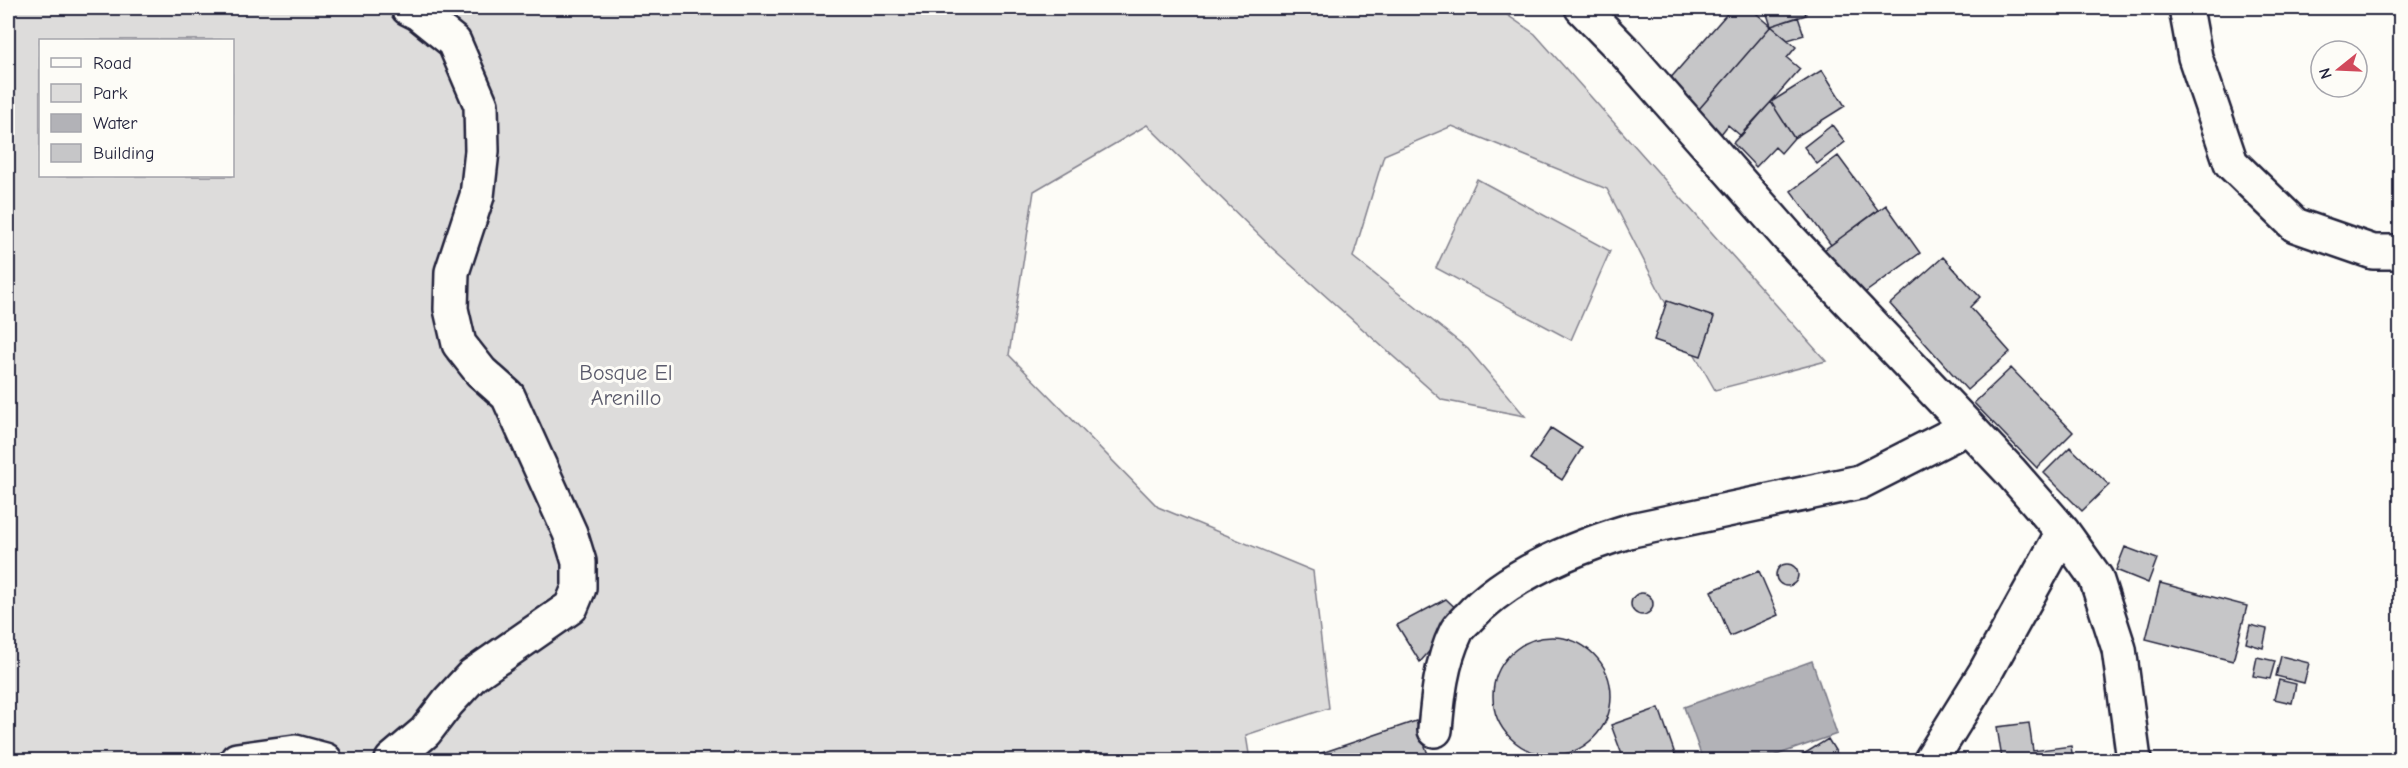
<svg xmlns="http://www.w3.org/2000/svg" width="2408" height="768" font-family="'Comic Neue',sans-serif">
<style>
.green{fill:#dddcdb;stroke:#807f8b;stroke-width:1.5;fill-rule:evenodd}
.water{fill:#b2b2b7;stroke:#787885;stroke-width:1.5}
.building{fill:#c6c6c8;stroke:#22223b;stroke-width:1.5}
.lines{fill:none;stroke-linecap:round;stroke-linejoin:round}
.minor-casing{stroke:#22223b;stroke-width:38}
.minor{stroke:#fdfcf7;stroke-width:33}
.labels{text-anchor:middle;stroke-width:6;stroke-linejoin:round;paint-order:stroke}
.park-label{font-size:22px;fill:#5a5a6b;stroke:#fdfcf7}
</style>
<rect width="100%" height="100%" fill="#fdfcf7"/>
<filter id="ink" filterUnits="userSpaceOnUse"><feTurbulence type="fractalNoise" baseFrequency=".0167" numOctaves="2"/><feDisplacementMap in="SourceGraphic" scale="12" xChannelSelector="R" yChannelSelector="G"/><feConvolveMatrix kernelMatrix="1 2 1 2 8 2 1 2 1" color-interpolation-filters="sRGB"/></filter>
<g filter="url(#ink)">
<path class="green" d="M8 8H1497L1535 34 1826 361 1715 390 1664 300 1607 189 1452 126 1384 155 1353 257 1468 349 1525 416 1442 400 1272 248 1147 125 1034 191 1009 355 1158 507 1313 571 1329 708 1246 735 1250 760H8ZM40 40H232V176H40Z
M1477 179 1610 251 1571 340 1436 268Z"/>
<path class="water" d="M1812 661 1837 734 1762 760H1703L1684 707Z"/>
<path class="building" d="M1732 8H1750L1771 26 1693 116 1661 89Z
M1765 8H1804L1806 15 1771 26Z
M1798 17 1804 35 1788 40 1771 26Z
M1771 26 1796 47 1787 58 1800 69 1741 136 1728 125 1718 138 1693 116Z
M1822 70 1845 106 1794 138 1771 102Z
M1771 102 1794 138 1781 153 1775 147 1756 167 1733 143Z
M1832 125 1845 142 1817 164 1804 147Z
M1838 156 1878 210 1831 245 1791 191Z
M1886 205 1920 253 1852 302 1817 255Z
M1943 257 1980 297 1970 307 2010 352 1967 390 1890 304Z
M1667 301 1714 317 1701 356 1654 340Z
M2011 368 2073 432 2037 468 1974 403Z
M1551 428 1582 448 1562 480 1530 459Z
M2070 447 2109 485 2082 511 2044 473Z
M2125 547 2157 559 2148 583 2116 570Z
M1776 575a11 11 0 1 1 22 0a11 11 0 1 1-22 0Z
M1759 571 1778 615 1730 636 1711 591Z
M2160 583 2247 606 2233 661 2146 639Z
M1631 604a11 11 0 1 1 22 0a11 11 0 1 1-22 0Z
M1446 599 1462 614 1420 662 1397 625Z
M2250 625 2267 629 2263 648 2246 643Z
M1493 696a59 59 0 1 1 118 0a59 59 0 1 1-118 0Z
M2281 656 2309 663 2304 683 2276 676Z
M2257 657 2275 661 2270 679 2253 676Z
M2279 680 2296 684 2292 703 2274 699Z
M1659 708 1677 760H1624L1611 725Z
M1416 721 1430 760H1301Z
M2029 723 2033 751 2071 746 2073 760H1991L2002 759 1997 727Z
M1828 739 1841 760H1794Z
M2226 756V760H2160V759Z"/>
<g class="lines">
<defs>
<path id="minor" d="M1582 8 1627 54 1789 238 2010 471 2063 532 2096 578 2119 649 2134 760
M2186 8 2195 57 2231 163 2295 225 2373 252H2400
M1435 730C1438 696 1441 663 1456 632 1458 627 1464 622 1468 618 1508 574 1576 547 1632 530L1860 482 1968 427
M237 760 295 752 325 760
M392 760 425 732 448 702 473 675 571 607 579 588V562L570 533 508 396 481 372 459 344 451 309 452 272 477 196 482 151 481 105 454 42 418 13 408 8
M1931 760 1985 673 2063 532"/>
</defs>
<use href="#minor" class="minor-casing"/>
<use href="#minor" class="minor"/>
</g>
</g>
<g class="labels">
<g class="park-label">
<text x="626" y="380">Bosque El<tspan x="626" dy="25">Arenillo</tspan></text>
</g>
</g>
<rect width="2408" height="768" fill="none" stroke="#fdfcf7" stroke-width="30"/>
<rect x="15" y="15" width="2378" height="738" fill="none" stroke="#22223b" stroke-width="2" filter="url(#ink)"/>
<rect x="39" y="39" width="195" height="138" fill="#fdfcf7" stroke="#a5a5ac" stroke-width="1.5"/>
<rect x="51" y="58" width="30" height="9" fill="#fdfcf7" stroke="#a5a5ac" stroke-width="1.5"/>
<text x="93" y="69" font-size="18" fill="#22223b">Road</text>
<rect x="51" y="84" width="30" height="18" fill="#dddcdb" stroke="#a5a5ac" stroke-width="1.5"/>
<text x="93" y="99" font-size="18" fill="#22223b">Park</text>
<rect x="51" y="114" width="30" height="18" fill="#b2b2b7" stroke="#a5a5ac" stroke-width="1.5"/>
<text x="93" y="129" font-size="18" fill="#22223b">Water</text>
<rect x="51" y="144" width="30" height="18" fill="#c6c6c8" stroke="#a5a5ac" stroke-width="1.5"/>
<text x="93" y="159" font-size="18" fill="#22223b">Building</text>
<g transform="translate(2339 69) rotate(252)"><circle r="28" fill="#fdfcf7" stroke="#a5a5ac" stroke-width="1.5"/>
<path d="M0-4.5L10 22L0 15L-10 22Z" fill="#d1495b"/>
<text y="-9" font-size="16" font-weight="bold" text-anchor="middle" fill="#22223b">N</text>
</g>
</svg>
